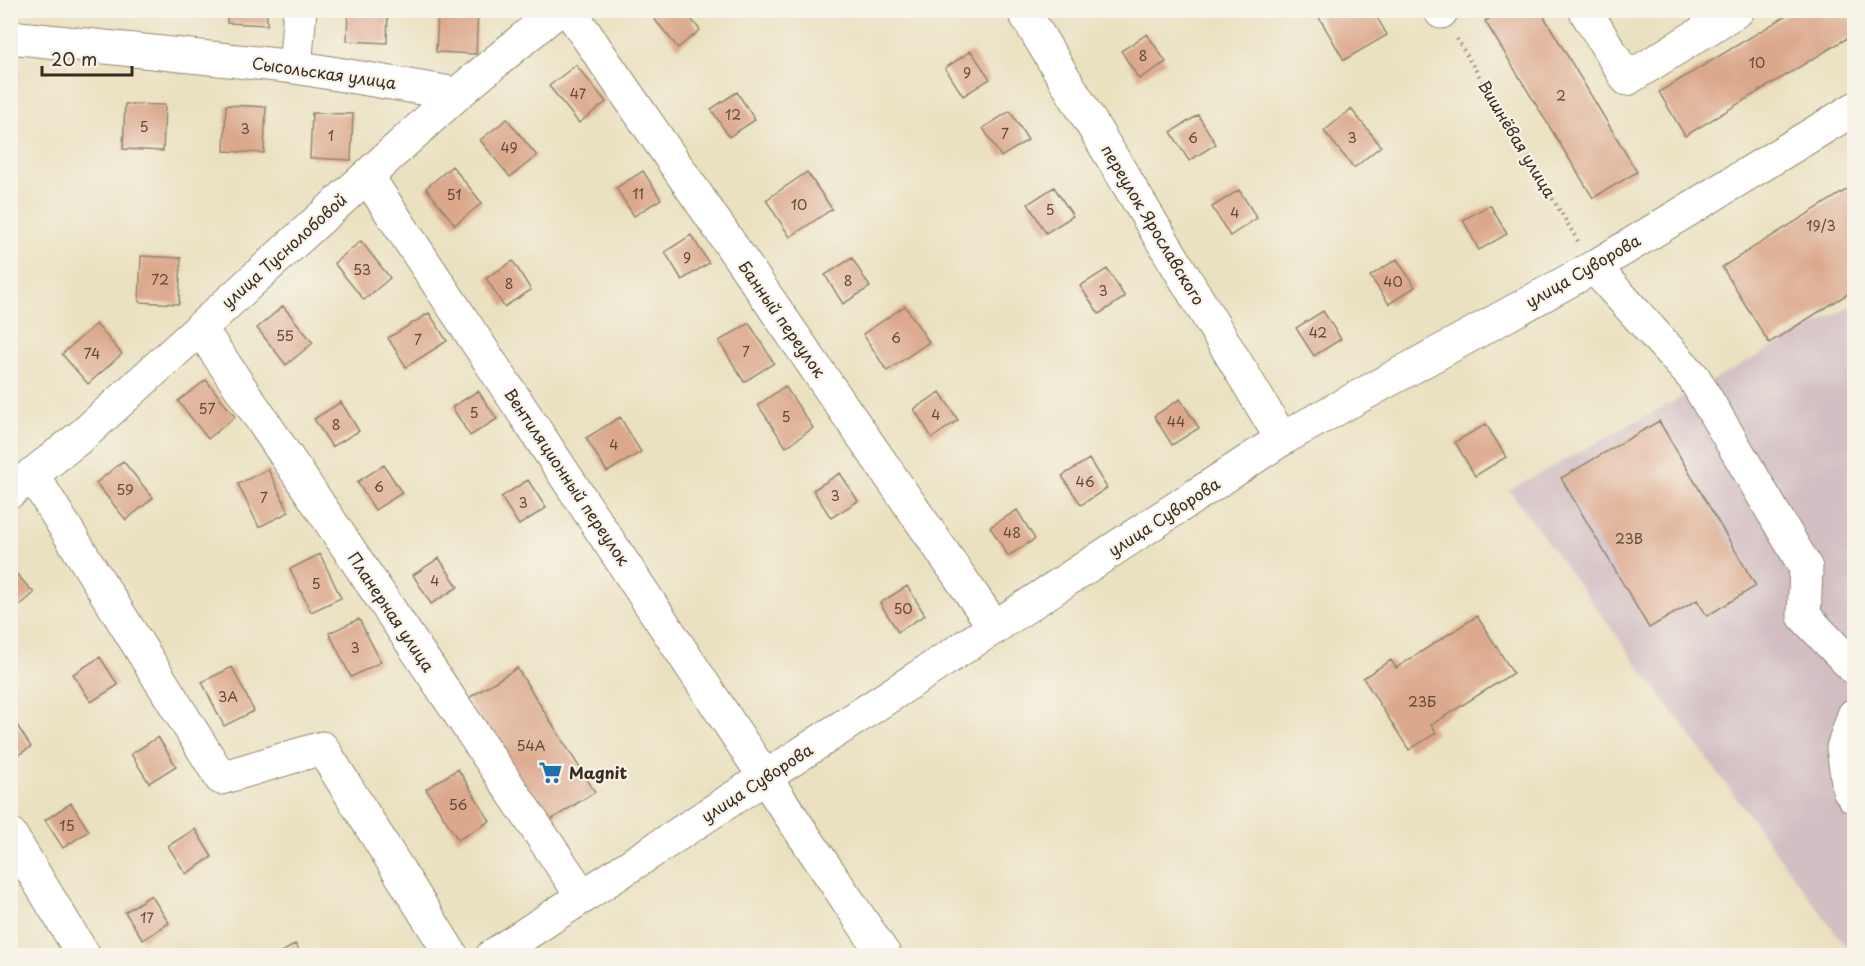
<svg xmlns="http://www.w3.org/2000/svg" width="1865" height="966" font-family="'Playpen Sans',sans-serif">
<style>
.industrial{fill:#d2bec3}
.building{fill:#dca88c}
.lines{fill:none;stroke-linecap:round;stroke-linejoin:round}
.minor-casing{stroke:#92866f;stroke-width:35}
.major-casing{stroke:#92866f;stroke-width:35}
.path{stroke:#92866f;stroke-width:4;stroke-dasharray:1.5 4.5;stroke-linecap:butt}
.minor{stroke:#fff;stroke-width:33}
.major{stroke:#fff;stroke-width:33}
.labels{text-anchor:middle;stroke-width:4.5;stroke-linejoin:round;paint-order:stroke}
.number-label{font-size:14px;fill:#634a3a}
.street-label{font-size:16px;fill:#3b2a1e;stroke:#f7f3e8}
.poi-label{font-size:16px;font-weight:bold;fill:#3b2a1e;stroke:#f7f3e8;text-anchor:start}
</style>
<rect width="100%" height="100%" fill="#f7f3e8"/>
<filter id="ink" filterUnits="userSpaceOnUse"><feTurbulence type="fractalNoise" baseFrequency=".0167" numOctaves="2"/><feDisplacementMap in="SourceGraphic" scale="12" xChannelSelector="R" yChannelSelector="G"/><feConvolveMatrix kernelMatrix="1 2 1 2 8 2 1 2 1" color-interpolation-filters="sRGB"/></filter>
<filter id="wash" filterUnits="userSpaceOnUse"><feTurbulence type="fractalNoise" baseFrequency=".008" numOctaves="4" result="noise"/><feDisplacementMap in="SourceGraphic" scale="24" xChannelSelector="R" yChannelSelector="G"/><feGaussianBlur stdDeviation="1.35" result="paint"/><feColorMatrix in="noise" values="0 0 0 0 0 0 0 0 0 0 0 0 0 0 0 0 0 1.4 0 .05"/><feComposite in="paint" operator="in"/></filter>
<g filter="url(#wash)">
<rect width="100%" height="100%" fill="#eae1c0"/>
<path class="industrial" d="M1854 304V955H1852L1509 490Z"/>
<g id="blocks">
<path class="building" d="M227 10H267V25L227 23Z
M348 10H388L387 43 347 41Z
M438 10H478L476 54 436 52Z
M647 10H684L700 30 678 48Z
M1323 10H1373L1387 35 1344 60 1317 14Z
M1503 10H1540L1637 172 1593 198 1485 21Z
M1796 10H1846L1854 24V34L1685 136 1659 92Z
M1147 34 1166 62 1139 79 1121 51Z
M971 51 990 79 963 96 945 68Z
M576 65 606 102 579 123 549 86Z
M10 73H17L15 118H10Z
M737 92 755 120 729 137 711 109Z
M125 104 165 105 163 151 123 149Z
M226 105 266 107 264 153 224 151Z
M1351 109 1381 146 1354 168 1324 131Z
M1010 111 1028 140 1001 157 983 128Z
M312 113 353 114 351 160 310 158Z
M1198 115 1216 144 1189 161 1171 132Z
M507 119 537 156 510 177 480 140Z
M452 166 482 203 455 225 426 188Z
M643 171 661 199 634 216 616 188Z
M807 172 832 209 790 237 766 200Z
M1854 185V290L1769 343 1722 267Z
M1054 187 1073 216 1046 233 1028 204Z
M1239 190 1257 218 1230 236 1212 207Z
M1490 205 1507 234 1479 250 1463 220Z
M691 235 709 263 682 280 665 252Z
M361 241 390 278 364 300 334 263Z
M141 256 181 258 179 304 139 302Z
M852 258 870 287 843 304 825 275Z
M1397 259 1415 287 1389 304 1370 276Z
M513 261 531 290 504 307 486 278Z
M1107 269 1125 297 1099 314 1080 286Z
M283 306 313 343 286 365 257 328Z
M905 306 929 342 887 371 863 334Z
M1323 311 1341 339 1314 356 1296 328Z
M429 313 447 341 406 367 388 338Z
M749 323 774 363 744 382 719 341Z
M96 324 122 354 88 384 62 354Z
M206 380 235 417 208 439 178 401Z
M785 386 813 428 786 447 758 405Z
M478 391 497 419 470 436 452 407Z
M940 392 958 420 932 438 914 409Z
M1180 399 1199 428 1172 445 1154 416Z
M341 402 359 431 332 447 314 419Z
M620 417 641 452 607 472 586 438Z
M1659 421 1756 586 1707 616 1697 600 1649 628 1561 478Z
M1486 424 1506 457 1475 476 1455 442Z
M1089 459 1107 488 1081 505 1062 476Z
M123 461 153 498 126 520 96 483Z
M384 465 402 493 375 510 357 482Z
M268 469 289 512 259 527 238 484Z
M840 473 858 501 831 518 813 490Z
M528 480 546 508 519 525 501 497Z
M1017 510 1035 539 1008 556 990 527Z
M320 554 341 598 311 612 290 569Z
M439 558 458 587 431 604 413 575Z
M10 567 34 593 10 614Z
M907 586 925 615 898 632 880 603Z
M1477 616 1513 673 1431 725 1436 733 1409 750 1363 678 1391 660 1396 668Z
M359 619 381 662 351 677 329 633Z
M100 657 118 685 91 702 73 674Z
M232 667 254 711 224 726 202 682Z
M517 668 595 792 546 823 467 699Z
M13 719 31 747 10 760V720Z
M158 737 176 766 149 783 131 754Z
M458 769 490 821 458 840 426 789Z
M71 803 89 831 63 848 45 820Z
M195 829 212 857 186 874 168 846Z
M151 895 169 923 143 940 125 912Z
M295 944 303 956H276Z"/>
</g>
</g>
<g filter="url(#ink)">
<use href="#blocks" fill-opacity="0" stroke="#92866f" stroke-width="1.5"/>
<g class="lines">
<defs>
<path id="minor" d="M569 10 995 628
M1023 10 1282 439
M1440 10 1441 12
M1585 10 1627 79 1738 10
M10 37 295 67 457 94
M295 67 300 10
M367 176 778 797 885 956
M1594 267 1694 378 1806 568 1804 616 1854 668
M200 328 583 897
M32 474 221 778 322 748 452 956
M10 492 84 434 457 94 558 10
M1854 715 1843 748 1849 790 1854 797
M10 834 84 956"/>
<path id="major" d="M492 956 1282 439 1594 267 1854 109"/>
</defs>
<use href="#minor" class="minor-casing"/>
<use href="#major" class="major-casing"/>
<path class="path" d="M1457 39 1578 241"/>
<use href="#minor" class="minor"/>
<use href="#major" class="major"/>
</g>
</g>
<defs>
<symbol id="supermarket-bare" viewBox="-9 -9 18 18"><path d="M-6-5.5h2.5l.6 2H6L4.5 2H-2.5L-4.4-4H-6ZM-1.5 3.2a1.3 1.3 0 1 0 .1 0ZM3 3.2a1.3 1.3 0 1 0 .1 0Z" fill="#1f6fb2" stroke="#f7f3e8" stroke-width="2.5" paint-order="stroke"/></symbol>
</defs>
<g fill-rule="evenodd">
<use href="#supermarket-bare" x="534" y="756" width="33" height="33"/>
</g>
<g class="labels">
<g class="number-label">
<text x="1143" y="61">8</text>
<text x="1757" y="68">10</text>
<text x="967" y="78">9</text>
<text x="578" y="99">47</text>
<text x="1561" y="101">2</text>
<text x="733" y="120">12</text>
<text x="144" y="132">5</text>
<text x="245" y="134">3</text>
<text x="1005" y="139">7</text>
<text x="331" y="141">1</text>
<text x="1193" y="143">6</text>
<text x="1352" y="143">3</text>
<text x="509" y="153">49</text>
<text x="638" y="199">11</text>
<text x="454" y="200">51</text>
<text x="799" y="210">10</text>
<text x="1050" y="215">5</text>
<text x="1235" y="218">4</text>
<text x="1821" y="231">19/3</text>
<text x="687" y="263">9</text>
<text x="362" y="275">53</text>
<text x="160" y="285">72</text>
<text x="848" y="286">8</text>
<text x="1393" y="287">40</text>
<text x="509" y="289">8</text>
<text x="1103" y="296">3</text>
<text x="1318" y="338">42</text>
<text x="285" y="341">55</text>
<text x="896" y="343">6</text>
<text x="418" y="345">7</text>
<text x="746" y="357">7</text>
<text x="92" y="359">74</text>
<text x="207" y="414">57</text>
<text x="474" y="418">5</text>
<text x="936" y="420">4</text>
<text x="786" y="422">5</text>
<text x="1176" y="427">44</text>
<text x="336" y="430">8</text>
<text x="614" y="450">4</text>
<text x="1085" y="487">46</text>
<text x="379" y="492">6</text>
<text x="125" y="495">59</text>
<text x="835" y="501">3</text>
<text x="264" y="503">7</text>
<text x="523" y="508">3</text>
<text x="1012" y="538">48</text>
<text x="1629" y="544">23В</text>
<text x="435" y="586">4</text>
<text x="316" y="589">5</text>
<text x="903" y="614">50</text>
<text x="355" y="653">3</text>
<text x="228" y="702">3А</text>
<text x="1422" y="707">23Б</text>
<text x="531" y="751">54А</text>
<text x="458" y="810">56</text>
<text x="67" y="831">15</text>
<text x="147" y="923">17</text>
</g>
<g class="street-label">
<text transform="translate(324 73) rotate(8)" y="6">Сысольская улица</text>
<text transform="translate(1517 139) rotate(59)" y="6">Вишнёвая улица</text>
<text transform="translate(1153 225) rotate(59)" y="6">переулок Ярославского</text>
<text transform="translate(284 251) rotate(-42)" y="6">улица Туснолобовой</text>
<text transform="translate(1583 271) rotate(-30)" y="6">улица Суворова</text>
<text transform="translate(782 319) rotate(55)" y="6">Банный переулок</text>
<text transform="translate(567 477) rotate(56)" y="6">Вентиляционный переулок</text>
<text transform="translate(1164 517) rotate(-33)" y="6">улица Суворова</text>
<text transform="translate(391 612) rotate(56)" y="6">Планерная улица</text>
<text transform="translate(757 783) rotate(-33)" y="6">улица Суворова</text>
</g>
<g class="poi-label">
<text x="569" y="779">Magnit</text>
</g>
</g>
<rect width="1865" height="966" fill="none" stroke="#f7f3e8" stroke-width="36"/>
<path d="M42 66v9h90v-9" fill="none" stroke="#3b2a1e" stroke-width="3"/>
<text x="51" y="66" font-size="18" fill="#3b2a1e" stroke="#f7f3e8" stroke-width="4.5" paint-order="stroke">20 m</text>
</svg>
